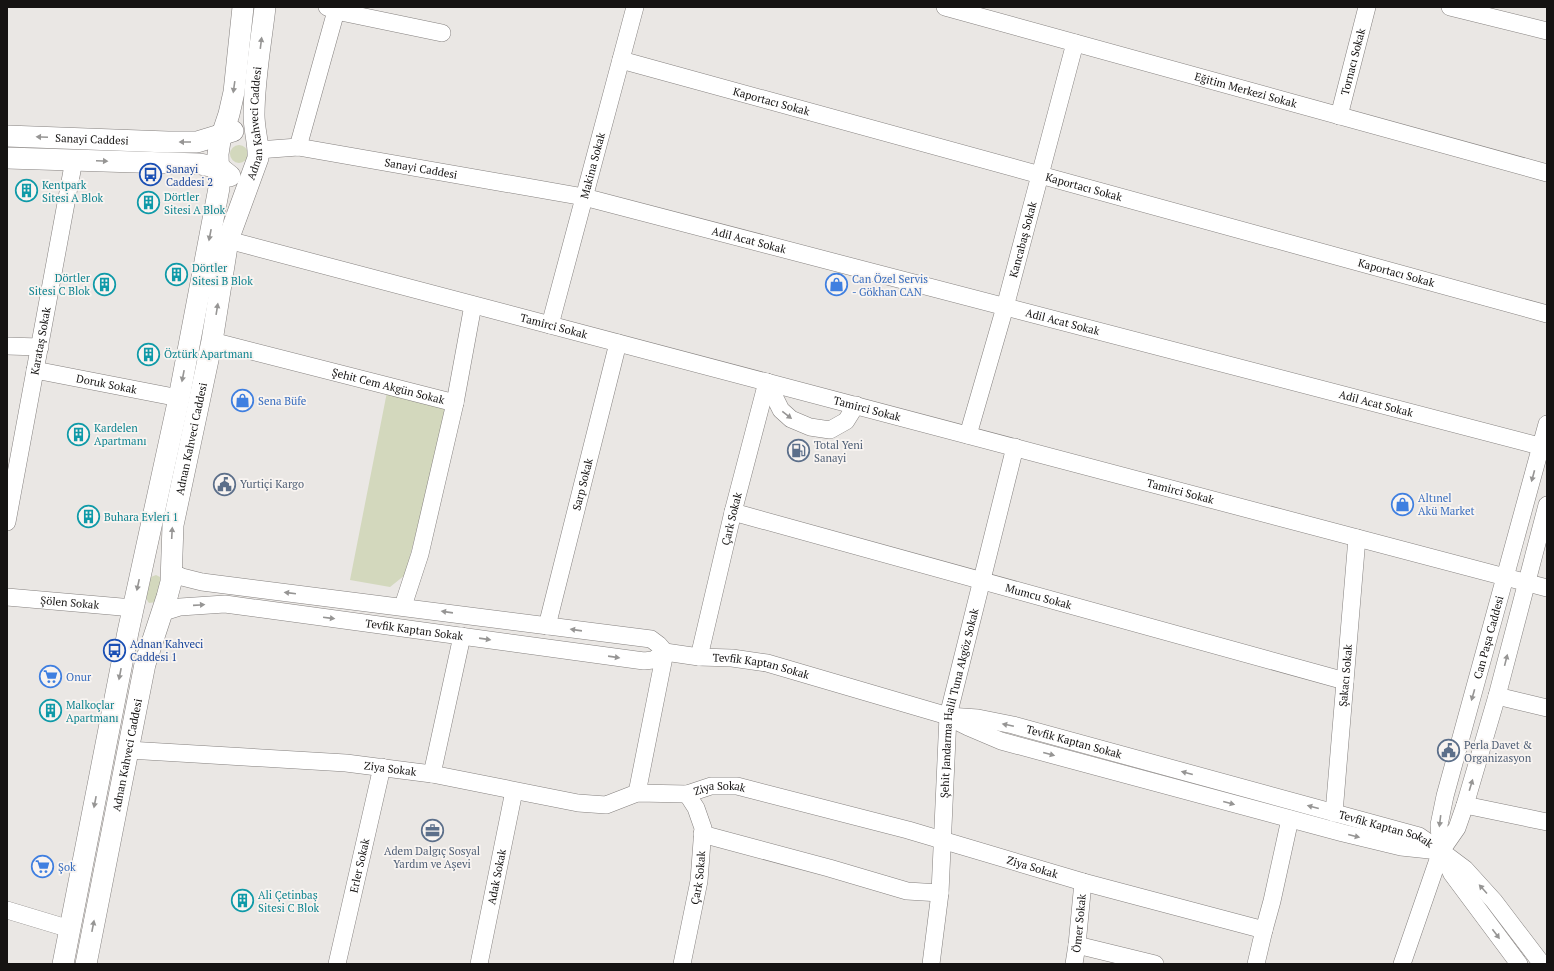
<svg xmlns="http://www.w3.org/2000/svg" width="1554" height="971" font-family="'PT Serif',serif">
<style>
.green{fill:#d3d8bd}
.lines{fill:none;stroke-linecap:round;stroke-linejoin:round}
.minor-casing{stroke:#85817f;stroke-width:18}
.major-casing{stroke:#85817f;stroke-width:22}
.minor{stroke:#fff;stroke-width:17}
.major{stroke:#fff;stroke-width:21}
.oneway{fill:#969594}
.labels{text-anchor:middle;stroke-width:3.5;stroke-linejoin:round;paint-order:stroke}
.street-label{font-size:11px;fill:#151312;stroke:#f8f4f1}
.transit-label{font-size:11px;fill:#164399;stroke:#f8f4f1;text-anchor:start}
.culture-label{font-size:11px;fill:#0d838f;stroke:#f8f4f1;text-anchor:start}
.shop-label{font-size:11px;fill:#366cbe;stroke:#f8f4f1;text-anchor:start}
.service-label{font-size:11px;fill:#4e5e75;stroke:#f8f4f1;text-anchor:start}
</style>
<rect width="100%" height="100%" fill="#eae7e4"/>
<path class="green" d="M230 154a9 9 0 1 1 18 0a9 9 0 1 1-18 0Z
M387 392 449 406 405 575 390 587 350 580Z
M156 575 160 577 161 582 156 602 149 603C143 596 147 584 151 577Z"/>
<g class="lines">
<defs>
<g id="minor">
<path d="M327 7 336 11 442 33"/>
<path id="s1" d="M945 7 1547 173"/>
<path d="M1450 7 1547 31"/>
<path id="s2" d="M621 60 1547 314"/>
<path id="s3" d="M1339 116 1367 7"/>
<path d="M298 147 336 11"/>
<path id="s4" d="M258 150 298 147 584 197 1547 448"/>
<path id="s5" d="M228 240 1547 588"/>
<path id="s6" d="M550 325 635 7"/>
<path id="s7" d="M212 341 455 403 420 554 403 606"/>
<path d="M7 346 40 347"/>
<path id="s8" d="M35 370 179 398"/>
<path d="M767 382 781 410 791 419 810 427 830 430 846 421 856 405"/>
<path d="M455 403 473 305"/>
<path id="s9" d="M968 435 1005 307 1075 43"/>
<path id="s10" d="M733 512 1345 681"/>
<path id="s11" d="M7 522 74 160"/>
<path id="s12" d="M172 572 182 577 202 582 651 639 659 645 665 652 699 657 732 658 767 663 948 716 978 718 1013 725 1419 836 1441 851"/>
<path id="s13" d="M7 597 133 608"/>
<path id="s14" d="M161 613 180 607 225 604 644 661 653 660 665 652"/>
<path id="s15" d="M547 626 618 343"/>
<path id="s16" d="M699 657 733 512 767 382"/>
<path d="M1497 696 1547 708"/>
<path d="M954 720 968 727 1001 741 1343 833 1401 847 1439 851"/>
<path id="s17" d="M128 750 346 763 432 774 578 803 606 805 637 793 687 794 711 786H737L908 830 1083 882 1264 930 1256 964"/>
<path d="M432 774 462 636"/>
<path d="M637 793 665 652"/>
<path d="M1465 805 1547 822"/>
<path id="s18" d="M1334 813 1357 538"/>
<path d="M702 834 829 868 907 891 940 893"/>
<path d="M7 910 70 929"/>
<path d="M1264 930 1272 901 1290 819"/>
<path d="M1077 945 1155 964"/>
<path id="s19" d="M337 964 382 767"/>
<path id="s20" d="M479 964 514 791"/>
<path id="s21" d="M682 964 699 881 703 828 696 808 687 794"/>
<path id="s22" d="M931 964 940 893 948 716 1015 447"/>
<path id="s23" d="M1074 964 1077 945 1083 882"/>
<path d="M1402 964 1441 851"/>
<path id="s24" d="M1519 964 1452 874 1441 851 1439 825 1445 796 1547 424"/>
<path d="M1542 964 1494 901 1465 869 1441 851 1457 828 1465 805 1497 696 1547 505"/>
</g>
<g id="major">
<path id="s25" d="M7 136 168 142H197L233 131"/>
<path d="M7 158 200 164 220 168 230 176"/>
<path d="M63 964 128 632 179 398 219 188 218 154 220 141 229 114 234 92 243 7"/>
<path id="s26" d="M86 964 145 664 167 597 171 582 173 525 212 341 228 240 258 158C259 144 254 130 254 115 254 79 261 43 265 7"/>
</g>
</defs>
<use href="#minor" class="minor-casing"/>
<use href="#major" class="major-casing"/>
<use href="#minor" class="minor"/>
<use href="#major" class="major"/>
</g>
<defs><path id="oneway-solid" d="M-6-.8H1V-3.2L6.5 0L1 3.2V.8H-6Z"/></defs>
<g class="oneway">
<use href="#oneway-solid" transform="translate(261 43) rotate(-83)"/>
<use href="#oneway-solid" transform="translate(234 87) rotate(98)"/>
<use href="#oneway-solid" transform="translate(42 137) rotate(-178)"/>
<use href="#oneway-solid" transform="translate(185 142) rotate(180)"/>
<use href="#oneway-solid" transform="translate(102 161) rotate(2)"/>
<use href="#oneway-solid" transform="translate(210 235) rotate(101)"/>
<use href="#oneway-solid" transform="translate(217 309) rotate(-81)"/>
<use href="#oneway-solid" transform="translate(183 376) rotate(101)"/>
<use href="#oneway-solid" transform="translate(787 415) rotate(38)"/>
<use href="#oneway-solid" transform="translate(1533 476) rotate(105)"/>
<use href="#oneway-solid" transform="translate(172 533) rotate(-87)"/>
<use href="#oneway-solid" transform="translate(138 585) rotate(102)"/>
<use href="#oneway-solid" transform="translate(290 593) rotate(-173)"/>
<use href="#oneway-solid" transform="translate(199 605) rotate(-4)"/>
<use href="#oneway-solid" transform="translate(447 612) rotate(-172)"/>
<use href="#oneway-solid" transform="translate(329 618) rotate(7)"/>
<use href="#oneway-solid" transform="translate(576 630) rotate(-172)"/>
<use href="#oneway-solid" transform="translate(485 639) rotate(8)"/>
<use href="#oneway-solid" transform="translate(614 657) rotate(8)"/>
<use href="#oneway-solid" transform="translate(1506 660) rotate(-76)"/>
<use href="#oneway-solid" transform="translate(120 674) rotate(101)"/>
<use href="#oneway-solid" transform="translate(1473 695) rotate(106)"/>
<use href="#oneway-solid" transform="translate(1008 725) rotate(-168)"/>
<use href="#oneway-solid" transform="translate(1049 754) rotate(15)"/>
<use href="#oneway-solid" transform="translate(1187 773) rotate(-165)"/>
<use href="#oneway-solid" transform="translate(1471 785) rotate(-73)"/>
<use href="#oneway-solid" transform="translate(95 802) rotate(101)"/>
<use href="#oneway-solid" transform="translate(1229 803) rotate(15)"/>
<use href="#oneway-solid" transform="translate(1313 807) rotate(-165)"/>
<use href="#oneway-solid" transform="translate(1440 821) rotate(97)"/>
<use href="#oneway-solid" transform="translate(1354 836) rotate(14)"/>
<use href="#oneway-solid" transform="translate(1483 889) rotate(-132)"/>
<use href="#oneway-solid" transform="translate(93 926) rotate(-79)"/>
<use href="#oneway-solid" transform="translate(1496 934) rotate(53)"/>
</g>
<defs>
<symbol id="bus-ring" viewBox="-11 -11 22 22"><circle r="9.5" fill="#f8f4f1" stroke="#1a4fb4" stroke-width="1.5"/><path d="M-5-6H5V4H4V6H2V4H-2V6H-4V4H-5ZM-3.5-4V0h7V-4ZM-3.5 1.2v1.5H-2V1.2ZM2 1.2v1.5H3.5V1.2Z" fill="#1a4fb4"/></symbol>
<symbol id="building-ring" viewBox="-11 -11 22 22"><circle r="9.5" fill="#f8f4f1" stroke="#0f9aa8" stroke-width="1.5"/><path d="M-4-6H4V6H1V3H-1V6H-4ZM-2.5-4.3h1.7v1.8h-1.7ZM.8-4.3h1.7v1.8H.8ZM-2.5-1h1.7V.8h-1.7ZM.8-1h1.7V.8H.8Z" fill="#0f9aa8"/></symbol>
<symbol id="shop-ring" viewBox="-11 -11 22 22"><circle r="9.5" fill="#f8f4f1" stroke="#3f7fe0" stroke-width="1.5"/><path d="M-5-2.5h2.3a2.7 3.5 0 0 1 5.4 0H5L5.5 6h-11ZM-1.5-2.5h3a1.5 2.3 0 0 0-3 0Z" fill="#3f7fe0"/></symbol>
<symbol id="fuel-ring" viewBox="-11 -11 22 22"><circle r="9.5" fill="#f8f4f1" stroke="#5c6f8a" stroke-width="1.5"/><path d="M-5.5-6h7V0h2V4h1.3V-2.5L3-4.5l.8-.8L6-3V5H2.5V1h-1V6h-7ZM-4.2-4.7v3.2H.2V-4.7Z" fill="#5c6f8a"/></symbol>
<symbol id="civic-ring" viewBox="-11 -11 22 22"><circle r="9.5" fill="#f8f4f1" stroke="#5c6f8a" stroke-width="1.5"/><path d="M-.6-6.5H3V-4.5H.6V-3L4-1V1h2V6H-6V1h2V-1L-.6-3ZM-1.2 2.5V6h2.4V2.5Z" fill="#5c6f8a"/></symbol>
<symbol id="supermarket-ring" viewBox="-11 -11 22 22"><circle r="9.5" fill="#f8f4f1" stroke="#3f7fe0" stroke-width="1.5"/><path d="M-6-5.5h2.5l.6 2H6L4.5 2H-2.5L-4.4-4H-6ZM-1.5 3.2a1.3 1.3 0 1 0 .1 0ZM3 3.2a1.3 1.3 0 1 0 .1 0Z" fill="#3f7fe0"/></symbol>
<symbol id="office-ring" viewBox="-11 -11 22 22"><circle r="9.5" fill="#f8f4f1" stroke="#5c6f8a" stroke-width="1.5"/><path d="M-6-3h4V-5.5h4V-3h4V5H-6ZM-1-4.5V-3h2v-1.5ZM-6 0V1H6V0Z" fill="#5c6f8a"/></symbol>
</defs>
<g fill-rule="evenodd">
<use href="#bus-ring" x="138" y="162" width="25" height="25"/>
<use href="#building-ring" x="14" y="178" width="25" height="25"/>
<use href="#building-ring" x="136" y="190" width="25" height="25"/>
<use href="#building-ring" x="164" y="262" width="25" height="25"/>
<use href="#building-ring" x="92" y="272" width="25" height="25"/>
<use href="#shop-ring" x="824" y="272" width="25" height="25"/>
<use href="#building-ring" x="136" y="342" width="25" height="25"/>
<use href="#shop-ring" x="230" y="388" width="25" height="25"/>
<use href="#building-ring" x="66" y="422" width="25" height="25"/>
<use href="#fuel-ring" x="786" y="438" width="25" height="25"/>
<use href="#civic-ring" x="212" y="472" width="25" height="25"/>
<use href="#shop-ring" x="1390" y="492" width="25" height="25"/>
<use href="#building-ring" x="76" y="504" width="25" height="25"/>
<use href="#bus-ring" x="102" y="638" width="25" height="25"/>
<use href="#supermarket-ring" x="38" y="664" width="25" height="25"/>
<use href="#building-ring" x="38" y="698" width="25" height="25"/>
<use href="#civic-ring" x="1436" y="738" width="25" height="25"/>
<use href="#office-ring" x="420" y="818" width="25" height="25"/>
<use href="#supermarket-ring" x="30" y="854" width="25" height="25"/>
<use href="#building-ring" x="230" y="888" width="25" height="25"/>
</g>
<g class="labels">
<g class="street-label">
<text dy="4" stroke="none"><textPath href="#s3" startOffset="56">Tornacı Sokak</textPath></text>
<text dy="4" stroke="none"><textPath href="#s1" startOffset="312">Eğitim Merkezi Sokak</textPath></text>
<text dy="4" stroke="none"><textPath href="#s2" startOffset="156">Kaportacı Sokak</textPath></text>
<text dy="4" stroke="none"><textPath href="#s26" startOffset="861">Adnan Kahveci Caddesi</textPath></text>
<text dy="4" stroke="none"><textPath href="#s25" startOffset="85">Sanayi Caddesi</textPath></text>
<text dy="4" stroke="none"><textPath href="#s6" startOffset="165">Makina Sokak</textPath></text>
<text dy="4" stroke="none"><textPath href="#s4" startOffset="165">Sanayi Caddesi</textPath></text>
<text dy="4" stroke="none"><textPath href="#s2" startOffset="480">Kaportacı Sokak</textPath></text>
<text dy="4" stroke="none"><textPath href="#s9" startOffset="203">Kancabaş Sokak</textPath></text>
<text dy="4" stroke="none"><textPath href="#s4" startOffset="501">Adil Acat Sokak</textPath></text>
<text dy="4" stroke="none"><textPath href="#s2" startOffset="804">Kaportacı Sokak</textPath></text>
<text dy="4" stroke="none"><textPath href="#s4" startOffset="825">Adil Acat Sokak</textPath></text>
<text dy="4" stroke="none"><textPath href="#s5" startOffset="337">Tamirci Sokak</textPath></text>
<text dy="4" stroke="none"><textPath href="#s11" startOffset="184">Karataş Sokak</textPath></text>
<text dy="4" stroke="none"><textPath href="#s8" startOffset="73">Doruk Sokak</textPath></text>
<text dy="4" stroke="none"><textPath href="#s7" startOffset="182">Şehit Cem Akgün Sokak</textPath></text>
<text dy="4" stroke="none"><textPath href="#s4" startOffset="1149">Adil Acat Sokak</textPath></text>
<text dy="4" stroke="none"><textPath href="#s5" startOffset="661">Tamirci Sokak</textPath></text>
<text dy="4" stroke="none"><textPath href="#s26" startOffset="537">Adnan Kahveci Caddesi</textPath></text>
<text dy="4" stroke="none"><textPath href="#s15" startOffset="146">Sarp Sokak</textPath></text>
<text dy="4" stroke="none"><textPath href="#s5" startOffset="985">Tamirci Sokak</textPath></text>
<text dy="4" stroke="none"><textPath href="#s16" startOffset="142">Çark Sokak</textPath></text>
<text dy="4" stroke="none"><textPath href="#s10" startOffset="317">Mumcu Sokak</textPath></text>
<text dy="4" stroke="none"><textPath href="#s13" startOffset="63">Şölen Sokak</textPath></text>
<text dy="4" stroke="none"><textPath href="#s14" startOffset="256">Tevfik Kaptan Sokak</textPath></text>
<text dy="4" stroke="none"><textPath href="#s24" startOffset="358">Can Paşa Caddesi</textPath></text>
<text dy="4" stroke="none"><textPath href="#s12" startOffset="601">Tevfik Kaptan Sokak</textPath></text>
<text dy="4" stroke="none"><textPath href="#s18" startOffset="138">Şakacı Sokak</textPath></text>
<text dy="4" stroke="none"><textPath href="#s22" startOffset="263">Şehit Jandarma Halil Tuna Akgöz Sokak</textPath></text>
<text dy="4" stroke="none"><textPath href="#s12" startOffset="924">Tevfik Kaptan Sokak</textPath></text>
<text dy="4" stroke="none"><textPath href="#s26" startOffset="213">Adnan Kahveci Caddesi</textPath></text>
<text dy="4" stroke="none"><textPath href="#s17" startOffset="263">Ziya Sokak</textPath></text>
<text dy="4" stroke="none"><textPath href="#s17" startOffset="599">Ziya Sokak</textPath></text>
<text dy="4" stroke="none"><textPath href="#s12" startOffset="1248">Tevfik Kaptan Sokak</textPath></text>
<text dy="4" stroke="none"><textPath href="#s19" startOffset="101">Erler Sokak</textPath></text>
<text dy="4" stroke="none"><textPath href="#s17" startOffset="923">Ziya Sokak</textPath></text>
<text dy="4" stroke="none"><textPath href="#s20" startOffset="89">Adak Sokak</textPath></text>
<text dy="4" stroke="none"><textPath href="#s21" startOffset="88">Çark Sokak</textPath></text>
<text dy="4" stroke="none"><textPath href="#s23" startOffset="41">Ömer Sokak</textPath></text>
</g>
<g class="transit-label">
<text x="166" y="173">Sanayi<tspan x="166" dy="13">Caddesi 2</tspan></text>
<text x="130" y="648">Adnan Kahveci<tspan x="130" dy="13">Caddesi 1</tspan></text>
</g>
<g class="culture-label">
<text x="42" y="189">Kentpark<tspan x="42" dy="13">Sitesi A Blok</tspan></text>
<text x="164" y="201">Dörtler<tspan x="164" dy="13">Sitesi A Blok</tspan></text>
<text x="192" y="272">Dörtler<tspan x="192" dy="13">Sitesi B Blok</tspan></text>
<text x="90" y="282" text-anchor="end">Dörtler<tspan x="90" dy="13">Sitesi C Blok</tspan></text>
<text x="164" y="358">Öztürk Apartmanı</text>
<text x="94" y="432">Kardelen<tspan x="94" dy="13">Apartmanı</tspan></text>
<text x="104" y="521">Buhara Evleri 1</text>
<text x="66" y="709">Malkoçlar<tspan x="66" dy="13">Apartmanı</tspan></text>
<text x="258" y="899">Ali Çetinbaş<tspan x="258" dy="13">Sitesi C Blok</tspan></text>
</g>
<g class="shop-label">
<text x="852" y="283">Can Özel Servis<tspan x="852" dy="13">- Gökhan CAN</tspan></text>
<text x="258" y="405">Sena Büfe</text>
<text x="1418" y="502">Altınel<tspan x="1418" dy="13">Akü Market</tspan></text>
<text x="66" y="681">Onur</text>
<text x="58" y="871">Şok</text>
</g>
<g class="service-label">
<text x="814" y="449">Total Yeni<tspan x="814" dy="13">Sanayi</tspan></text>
<text x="240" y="488">Yurtiçi Kargo</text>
<text x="1464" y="749">Perla Davet &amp;<tspan x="1464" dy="13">Organizasyon</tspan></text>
<text x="432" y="855" text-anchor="middle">Adem Dalgıç Sosyal<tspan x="432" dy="13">Yardım ve Aşevi</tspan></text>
</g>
</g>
<rect width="1554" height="971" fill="none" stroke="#151312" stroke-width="16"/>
</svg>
